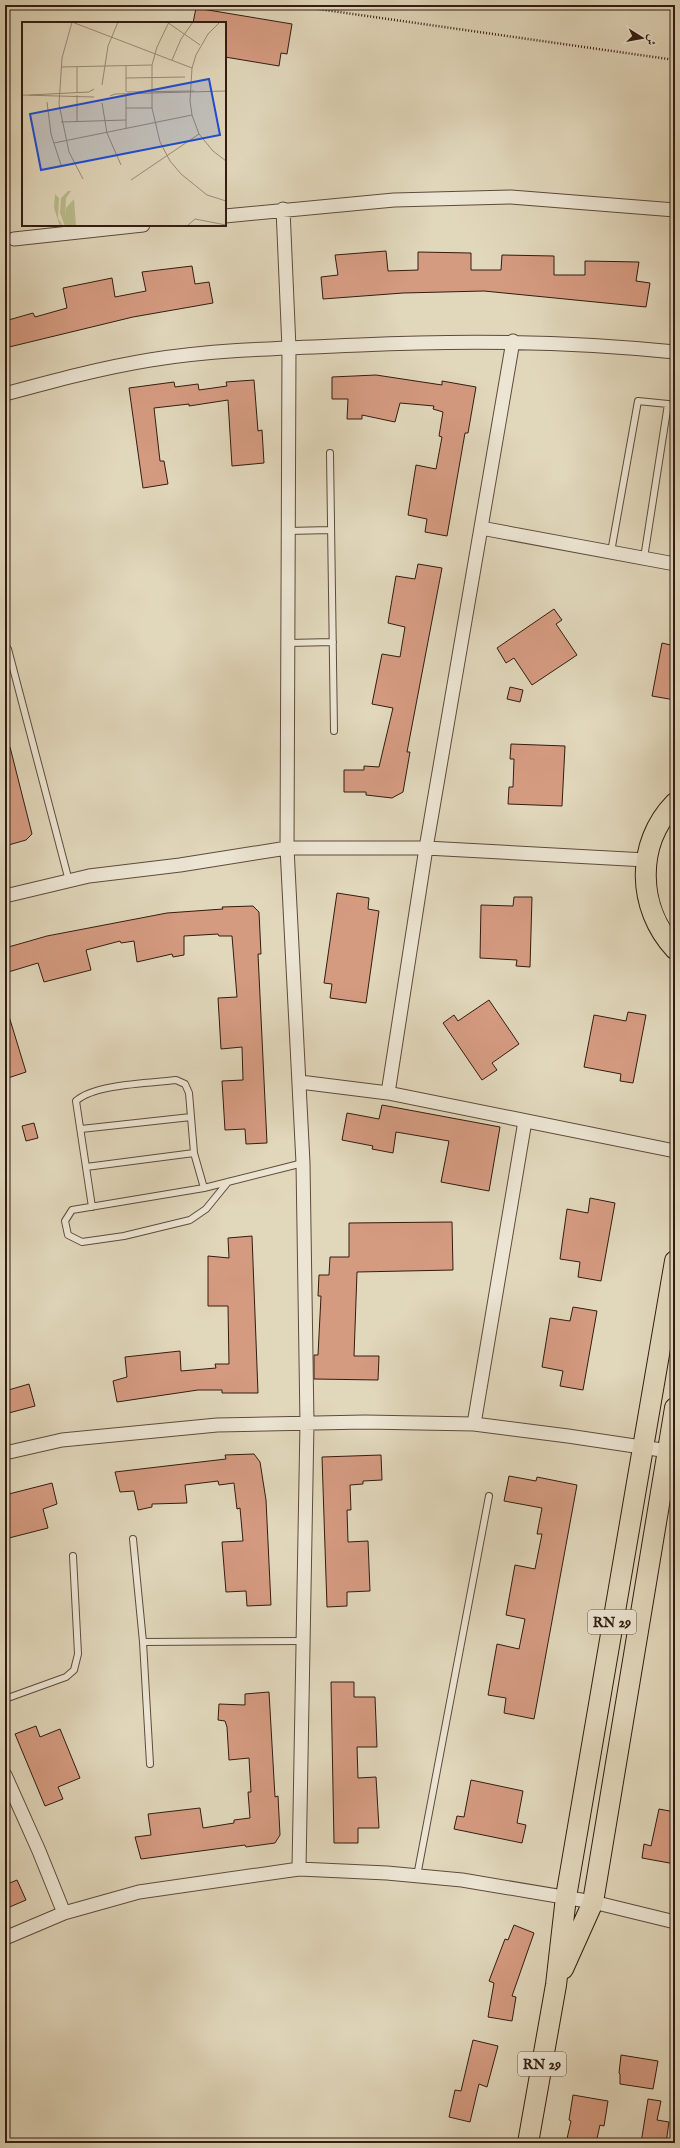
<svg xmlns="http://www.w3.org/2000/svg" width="680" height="2148" font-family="'IM FELL English',Amiri,serif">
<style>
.building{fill:#d59b81;stroke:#321c11}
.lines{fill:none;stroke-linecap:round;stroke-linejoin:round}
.lane-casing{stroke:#5e4b3c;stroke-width:8}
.street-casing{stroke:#5e4b3c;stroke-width:15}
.primary-casing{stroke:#321c11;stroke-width:22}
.path{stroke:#321c11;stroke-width:2.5;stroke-dasharray:1 2;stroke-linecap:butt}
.lane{stroke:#ece5d3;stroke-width:6}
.street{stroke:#ece5d3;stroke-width:13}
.primary{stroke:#e1d7bb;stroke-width:20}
.labels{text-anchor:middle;stroke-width:3.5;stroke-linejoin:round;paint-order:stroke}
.shield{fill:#ece5d3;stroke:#6a584b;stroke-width:1}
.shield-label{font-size:14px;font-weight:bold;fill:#321c11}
.inset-road{fill:none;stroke:#9b8c77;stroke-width:1}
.view{fill:#1d4ed8;fill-opacity:0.15;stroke:#1d4ed8;stroke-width:2}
.inset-edge{fill:none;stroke:#321c11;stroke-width:2}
</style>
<rect width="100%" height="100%" fill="#e1d7bb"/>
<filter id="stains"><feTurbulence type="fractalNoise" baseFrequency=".005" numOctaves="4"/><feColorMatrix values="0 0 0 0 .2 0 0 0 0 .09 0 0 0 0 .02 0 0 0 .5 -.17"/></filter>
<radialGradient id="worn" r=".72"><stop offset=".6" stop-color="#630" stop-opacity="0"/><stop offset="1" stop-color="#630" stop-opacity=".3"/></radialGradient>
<path class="building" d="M196 8 292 24 287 54 281 53 279 66 225 57V23H193Z
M386 251 388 271 418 270V252L471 253V270H501L502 255 554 256V275H585V261L639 262 636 281 650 283 646 307 484 291 403 293 323 299 321 277 338 275 335 255Z
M192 266 195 284 209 282 213 303 133 317 5 348V321L33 313 35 317 67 308 63 288 112 278 115 297 146 291 142 272Z
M376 375 442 385V381L476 387 468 433H465L447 536 425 532 427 519 408 515 416 465 436 469 442 437 439 436 443 412 433 409 434 406 400 403 395 422 362 415V419H347L348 399H332V377Z
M254 380 258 431 262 430 264 463 232 466 228 400 189 406V404L154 408 160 461H164L168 484 143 488 129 388 174 382 175 387 198 384 199 390 227 386 226 382Z
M418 564 442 568 407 752H410L403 792 392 798 366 795V792H344V770H364V766L379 767 393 708 372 704 382 654 400 657 405 627 388 623 396 576 415 579Z
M554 609 562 620 556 624 577 655 532 685 514 658 506 663 497 648Z
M662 643 675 646V700L652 696Z
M510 687 523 690 520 702 507 699Z
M511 744 565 746 562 806 508 804 509 787H513L514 759H510Z
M5 747H10L32 834 26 840 5 846Z
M337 893 369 898 368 909 379 911 366 1003 330 998 332 984 324 983Z
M514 897H532L530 967 516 966 517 960 480 958 481 905 513 906Z
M253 906 259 912 261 954H258L267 1143 246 1144 245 1129 225 1130 222 1081 243 1080 242 1047 221 1049 218 998 237 997 232 936H219L218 934 184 936V955L173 957 172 954 137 962 134 941 121 943 120 941 86 950 91 970 44 982 38 963 5 973V948L47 936 167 913 223 909 222 907Z
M489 1000 519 1044 492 1063 497 1070 482 1080 443 1023 454 1015 458 1021Z
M628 1012 646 1015 633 1083 620 1081 621 1074 584 1067 594 1015 626 1021Z
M5 1013H8L26 1072 5 1079Z
M382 1105 500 1127 489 1191 441 1182 449 1141 396 1132 393 1153 372 1149 373 1146 342 1140 347 1113 379 1119Z
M34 1123 38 1138 26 1141 22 1126Z
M590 1198 615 1203 601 1281 578 1277 580 1262 560 1259 567 1209 588 1213Z
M452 1222 453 1270 357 1272 354 1356H379L378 1380 314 1379V1355H318L321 1296H318L319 1275H329L330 1257H349V1223Z
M252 1236 258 1393H222V1390H198L117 1402 113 1381 127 1377 125 1357 180 1351 181 1371 216 1368 215 1364H229L228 1306H208V1256L229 1258 228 1238Z
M573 1307 597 1311 583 1390 560 1386 563 1371 542 1367 550 1318 570 1321Z
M29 1384 35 1406 5 1414V1391Z
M254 1454 260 1462 266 1500 271 1605 247 1606 246 1591 226 1592 222 1542 243 1541 240 1508 237 1509 234 1483 219 1485 218 1481 185 1485 187 1503 152 1504V1507L138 1510 134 1491 120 1492 115 1472 226 1459 225 1455Z
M381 1455 382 1480 363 1481V1484L350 1485 351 1510H347L348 1542 368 1541 370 1591 347 1592V1606L327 1607 322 1457Z
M509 1476 536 1481 537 1477 577 1485 534 1719 504 1713 506 1698 488 1695 497 1644 519 1649 525 1619 506 1615 515 1565 535 1569 542 1534H537L542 1508 504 1501Z
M52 1483 57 1504 43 1509 48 1528 5 1539V1495Z
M331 1682H354V1697H375L377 1747H357L358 1778 376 1777 379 1828H358V1843H334Z
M269 1692 275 1797 278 1796 280 1835 275 1843 246 1847 245 1845 141 1859 135 1837 151 1835 148 1814 200 1808 203 1828 234 1823V1820L250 1818 248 1792H251L249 1758 229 1760 227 1727 225 1721 218 1720 219 1704 245 1705V1694Z
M36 1726 40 1737 60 1729 80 1778 58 1787 63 1799 45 1806 15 1734Z
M471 1780 523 1791 517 1823 526 1825 522 1843 454 1829 457 1816 464 1817Z
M659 1809 675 1812V1864L642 1858 644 1844 651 1846Z
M17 1880 26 1900 5 1909V1885Z
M514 1925 534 1933 512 1996 516 1997 512 2021 488 2017 494 1983 489 1981 505 1939 508 1940Z
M473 2040 498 2046 487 2087 479 2084 470 2122 449 2117 455 2090 461 2091Z
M621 2055 658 2061 653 2089 620 2084V2074L619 2073Z
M573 2095 608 2101 604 2126 600 2125 596 2143H566L571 2121 569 2120Z
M648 2099 661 2101 657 2120 669 2122 666 2143H641Z"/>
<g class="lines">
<defs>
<path id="lane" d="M330 453 334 731
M288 531 331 530
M611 552 638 401 668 404 644 558
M288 643 333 642
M5 650 8 649 69 881
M81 1129 191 1117
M86 1167 194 1153
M228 1182 206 1209 190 1220 124 1236 82 1242 68 1235 65 1221 72 1210 204 1188 303 1163
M92 1207 76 1101C94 1084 151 1083 176 1080L185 1084 189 1093 194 1153 204 1188
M133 1539 143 1642 150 1764
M143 1642 303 1641
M5 1699 66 1677 74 1670 78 1654 73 1556
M417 1876 489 1496"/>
<path id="street" d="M283 209 289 348 287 848 303 1163 307 1423 299 1869
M225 216 394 200 511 197 675 210
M14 239 143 225
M5 394C53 381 101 368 150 360 219 349 290 348 360 345 465 340 570 341 675 352
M481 528 675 564
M5 896 89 876 180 865 287 848H426L646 860
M300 1082 388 1093 675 1151
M388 1093 426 848 513 341
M474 1424 525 1121
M5 1453 62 1440 217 1425 365 1422 474 1424 568 1436 675 1452
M5 1775 39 1851 64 1913
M5 1938 64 1913 139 1892 299 1869 387 1873 462 1880 593 1902 675 1922"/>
<path id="primary" d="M675 803C635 844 637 908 675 949
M563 1969 593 1902 675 1408
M528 2143 556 1985 566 1897 675 1261"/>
</defs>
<use href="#lane" class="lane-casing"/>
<use href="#street" class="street-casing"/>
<use href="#primary" class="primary-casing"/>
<path class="path" d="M290 5 675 60"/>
<use href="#lane" class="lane"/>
<use href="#street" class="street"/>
<use href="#primary" class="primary"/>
</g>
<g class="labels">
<g class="shield">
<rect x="588" y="1610" width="48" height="24" rx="3"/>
<rect x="518" y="2052" width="48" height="24" rx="3"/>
</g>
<g class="shield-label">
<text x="612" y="1627">RN 29</text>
<text x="542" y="2069">RN 29</text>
</g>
</g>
<g transform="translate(22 22)">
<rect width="204" height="204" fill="#e1d7bb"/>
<path d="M46 169H49L44 176 43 196 44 186 52 177 54 204H43L38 191 39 176ZM33 172 37 176 36 196 41 204H38L32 186Z" fill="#b9bc8b"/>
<path class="inset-road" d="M50 0 40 36 37 82 47 130 61 157M50 0 170 46M145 0 178 23M147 0 135 25 130 43V86L138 120 148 139 159 152 185 173 204 179M198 0 186 12 174 33 170 46 168 79 170 93 177 112 191 129 204 139M150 38 159 17 171 0M104 44V70M39 45 130 43M55 45V71M104 56 163 55M80 63 86 24 96 0M105 70 172 69M104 72V106M0 73 72 75M7 73 67 70 72 67M55 73V100M88 74 93 72 204 69M25 80 29 112 39 143M80 81 85 111 99 143M104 86H130M39 100 104 98M32 121 170 93M109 158 177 112M165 204 173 197 204 203"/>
<path class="view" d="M187 57 198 113 19 148 8 92Z"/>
<rect width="204" height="204" class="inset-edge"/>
</g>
<rect width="680" height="2148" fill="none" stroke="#e1d7bb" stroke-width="20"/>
<rect x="6" y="6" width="668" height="2136" fill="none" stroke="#321c11" stroke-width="2"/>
<rect x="10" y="10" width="660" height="2128" fill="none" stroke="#321c11"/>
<g transform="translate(642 38) rotate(101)" stroke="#ece5d3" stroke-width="3" paint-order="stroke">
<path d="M0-3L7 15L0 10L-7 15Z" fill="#321c11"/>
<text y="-6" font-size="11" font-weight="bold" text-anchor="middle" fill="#321c11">ش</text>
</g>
<rect width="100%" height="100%" filter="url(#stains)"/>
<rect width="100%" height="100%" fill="url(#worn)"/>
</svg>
